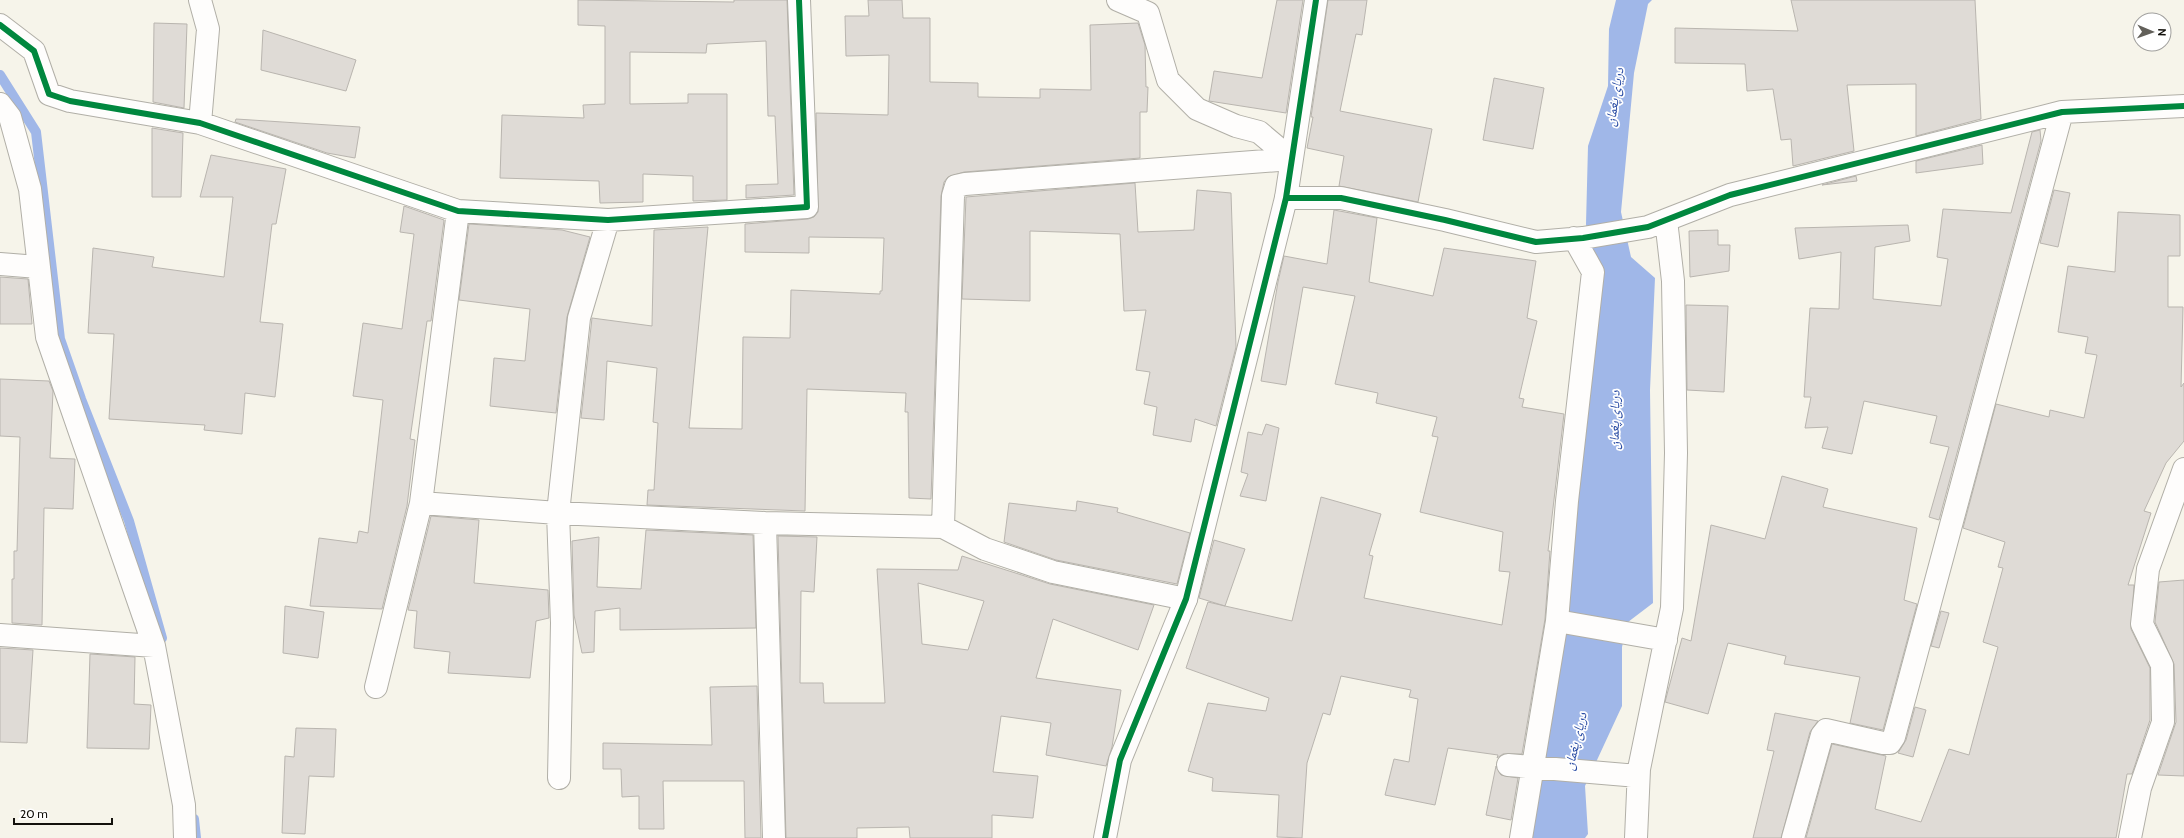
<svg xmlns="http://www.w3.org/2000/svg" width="2184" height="838" font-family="Cabin,'Noto Naskh Arabic',sans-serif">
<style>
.water{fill:#a0b7e8}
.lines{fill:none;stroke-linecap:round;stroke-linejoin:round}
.stream{stroke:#a0b7e8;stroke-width:10}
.building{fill:#dfdbd6;stroke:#b9b5af;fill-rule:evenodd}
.minor-casing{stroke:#b1afa7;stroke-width:24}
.tertiary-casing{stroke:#b1afa7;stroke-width:24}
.minor{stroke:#fefdfc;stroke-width:22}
.tertiary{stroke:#fefdfc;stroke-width:22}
.cycleway-casing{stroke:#fff;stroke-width:8}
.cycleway{stroke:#00873e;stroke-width:6}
.labels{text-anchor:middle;stroke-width:3.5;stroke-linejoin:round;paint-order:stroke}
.water-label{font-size:14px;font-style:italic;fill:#2b4da4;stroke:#fff}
</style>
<rect width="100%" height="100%" fill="#f6f4ea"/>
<path class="water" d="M1616 0H1652L1648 4 1634 73 1621 212 1631 257 1655 278 1650 390 1653 603 1628 622 1622 647V706L1585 786 1588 834 1585 838H1528L1590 261 1586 224 1588 146 1608 86 1609 29Z"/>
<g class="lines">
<path class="stream" d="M0 75 36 132 60 339 81 399 129 521 162 638
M194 819 196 838"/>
</g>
<path class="building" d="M578 0 734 2V0H787L794 195 746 198V185L778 184 775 116H768L766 41 707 44 706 53 630 52V104L688 103V94H727V200L693 201V176L643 174V202L600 203 599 181 500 178 502 115 584 118 583 105 605 104V26L578 25Z
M868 0H902L903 18H930V82L978 83V97L1040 98V89L1091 90 1090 25 1138 23 1145 45 1146 87H1148L1147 112H1140V158L964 172 948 177 944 182 941 196 931 499 909 498 908 412H905L906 393 807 389 805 511 647 505 648 490H654L658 423 653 422 657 368 607 361 604 420 581 418 592 318 652 326 654 230 708 227 689 428 742 429 743 337 790 338 791 290 880 294V291H882L884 238 809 237V253L745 252V224L808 219 814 217 818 212 816 113 888 115 889 55 846 56 845 16H869Z
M1277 0H1303L1286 113 1209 101 1214 71 1262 78Z
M1328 0H1367L1362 35 1356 34 1340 111 1432 129 1418 202 1339 186 1344 156 1307 148 1313 117H1311Z
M1791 0H1975L1981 119 1916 136V84L1847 85 1854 151 1793 166 1791 139 1781 140 1773 89 1747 91 1745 64 1675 63V28L1798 31Z
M154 23 187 24 184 108 153 102Z
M263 30 356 60 346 91 261 70Z
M1494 78 1544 88 1533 149 1483 140Z
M236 119 360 127 355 158 327 153 235 122Z
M152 128 183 133 181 197H152Z
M2040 130 2041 141 1939 520 1929 517 1949 447 1930 443 1937 416 1864 401 1852 454 1822 448 1828 427 1805 428 1811 397H1804L1810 308 1839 309 1841 252 1799 259 1795 228 1908 225 1910 241 1875 247 1873 299 1941 306 1948 259 1937 257 1943 209 2011 213 2032 132Z
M1982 145 1983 164 1916 173V161Z
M211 155 286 169 276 224H272L260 322 283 324 275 397 245 393 242 434 204 430 205 425 109 419 114 334 88 333 93 248 154 257 152 267 224 277 233 197H200Z
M1856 176 1857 181 1822 185Z
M1135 183 1138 232 1194 230 1197 190 1231 193 1236 347 1216 426 1195 419 1191 442 1153 435 1157 407 1144 404 1150 372 1136 370 1146 310 1124 311 1120 234 1030 231V301L962 299 966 197Z
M2054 190 2070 193 2058 247 2040 243Z
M404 206 444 220 431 321H427L410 439 415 440 407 506 382 609 310 606 319 538 357 543 359 531 368 533 383 400 353 396 363 323 402 329 414 234 400 232Z
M1334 210 1377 218 1369 282 1433 296 1444 248 1536 261 1527 318 1537 321 1519 398 1524 399 1522 407 1564 414 1548 551H1550L1545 619 1522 754H1503L1497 758 1498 755 1448 748 1435 805 1385 795 1394 759 1409 762 1418 699 1409 697 1411 690 1341 676 1330 715 1323 713 1307 763 1302 838 1277 837 1279 795 1212 791 1213 778 1188 771 1208 703 1266 711 1269 698 1186 668 1208 602 1225 606 1199 598 1214 540 1245 549 1225 606 1292 621 1321 497 1381 514 1369 555 1373 556 1364 598 1502 625 1510 572 1499 571 1503 532 1420 512 1438 437 1432 436 1437 417 1376 403 1378 393 1335 384 1355 296 1303 287 1286 385 1261 381 1278 282 1284 256 1327 264Z
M2118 212 2180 215V256H2168V307H2183L2181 387 2184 383V441L2166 463 2144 511 2151 513 2128 585H2134L2131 629 2150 668V720L2132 774H2127L2116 838H1806L1832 744 1886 756 1875 809 1921 822 1949 749 1969 755 1998 647 1983 642 2003 568 1998 567 2005 542 1963 528 1996 404 2049 417 2050 410 2084 418 2097 355 2085 353 2088 337 2058 332 2068 266 2115 272Z
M469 224 562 230 590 237 567 317 556 413 490 406 494 358 525 361 530 309 459 300Z
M1718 230V245H1730L1729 271 1690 277 1689 231Z
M0 277 28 279 32 324H0Z
M1686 305 1728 306 1724 392 1687 390Z
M0 379 49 381 53 391 50 458 75 459 73 509 44 508 42 625 12 623V579H14V551H17L20 437 0 436Z
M1266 424 1279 428 1266 501 1240 496 1248 474 1241 472 1248 432 1262 435Z
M1782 476 1828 489 1823 507 1917 528 1904 600 1917 604 1883 730 1850 723 1860 677 1784 664 1786 656 1728 643 1708 714 1665 702 1682 638 1691 641 1711 525 1765 539Z
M1077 501 1118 508 1117 512 1190 533 1177 584 1056 560 1004 542 1009 503 1076 511Z
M431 516 479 520 474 583 548 590 549 618 536 621 530 678 448 673 450 652 414 648 417 611 408 610Z
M646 530 753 535 756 628 620 630V608L595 611 594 652 582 653 574 615 572 541 599 537 597 587 641 589Z
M778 536 817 537 814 592 801 591 800 683H823L824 703H885L877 569 958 570 962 556 1050 584 1154 605 1138 650 1053 619 1036 678 1121 690 1112 747 1106 766 1046 755 1051 723 1001 716 993 772 1038 776 1033 818 992 815V838H910L909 827 857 828V838H786ZM918 583 984 601 968 650 922 644Z
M2184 580V776L2158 775 2176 722 2174 664 2155 622 2159 582Z
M285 606 324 612 318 658 283 653Z
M1941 611 1949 613 1939 648 1931 646Z
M0 648 33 650 27 743 0 742Z
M90 654 135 657 134 704 151 705 149 749 87 748Z
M757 686 761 838H745L744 781H663L664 829H639V796L622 797 621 769H603V743L712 745 710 687Z
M1915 707 1926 710 1913 757 1898 753 1906 740Z
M1775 713 1818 721 1810 732 1781 838H1753L1774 751 1767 750Z
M296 728 336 729 334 777 309 776 305 834 282 833 285 756 294 757Z
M1496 766 1501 775 1518 778 1511 820 1486 815Z"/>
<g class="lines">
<defs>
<path id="minor" d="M1118 0 1148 13 1168 80 1197 109 1236 126 1259 132 1291 159
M0 25 34 51 49 94 70 101 200 123 458 211 608 220 807 207 799 0
M0 104 10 117 30 189 47 337 154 646 184 805 185 838
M200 123 208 29 200 0
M1286 198H1341L1445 220 1536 242 1583 238 1648 227 1730 195 2062 112 2184 106
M0 264 38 267
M421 503 558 513 765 523 943 527 985 549 1053 572 1186 599
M765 523 774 838
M943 527 953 196 956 186 965 184 1291 159
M1557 621 1666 640
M0 635 154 646
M376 687 421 503 458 211
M1508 765 1638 776
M559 778 562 623 558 513 579 318 608 220
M1521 838 1557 621 1567 501 1593 272 1574 238
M1636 838 1639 769 1672 608 1676 453 1673 281 1666 220
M1793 838 1822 735 1826 730 1883 743H1890L1894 737 2062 112
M2130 838 2140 788 2163 722 2162 665 2142 624 2148 569 2184 469"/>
<path id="tertiary" d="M1105 838 1120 760 1186 599 1286 198 1316 0"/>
</defs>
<use href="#minor" class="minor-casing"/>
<use href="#tertiary" class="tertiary-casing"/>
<use href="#minor" class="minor"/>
<use href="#tertiary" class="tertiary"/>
<defs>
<path id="cycleway" d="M0 25 34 51 49 94 70 101 200 123 458 211 608 220 807 207 799 0
M1286 198H1341L1445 220 1536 242 1583 238 1648 227 1730 195 2062 112 2184 106
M1105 838 1120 760 1186 599 1286 198 1316 0"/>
</defs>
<use href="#cycleway" class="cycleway-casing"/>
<use href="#cycleway" class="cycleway"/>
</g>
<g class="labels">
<g class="water-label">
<text transform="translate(1614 97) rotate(-81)" y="5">دریای پغمان</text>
<text transform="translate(1614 420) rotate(-89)" y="5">دریای پغمان</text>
<text transform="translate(1575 741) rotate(-76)" y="5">دریای پغمان</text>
</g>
</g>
<g transform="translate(2152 32) rotate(92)"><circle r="19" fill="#ffffff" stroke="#a1a09e"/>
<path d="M0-3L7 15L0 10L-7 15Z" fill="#62605a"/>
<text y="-6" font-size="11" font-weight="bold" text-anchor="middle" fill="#13110c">N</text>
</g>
<path d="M14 818v6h98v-6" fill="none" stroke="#13110c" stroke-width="2"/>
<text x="20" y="818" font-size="12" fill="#13110c" stroke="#ffffff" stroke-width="3" paint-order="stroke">20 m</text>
</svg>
